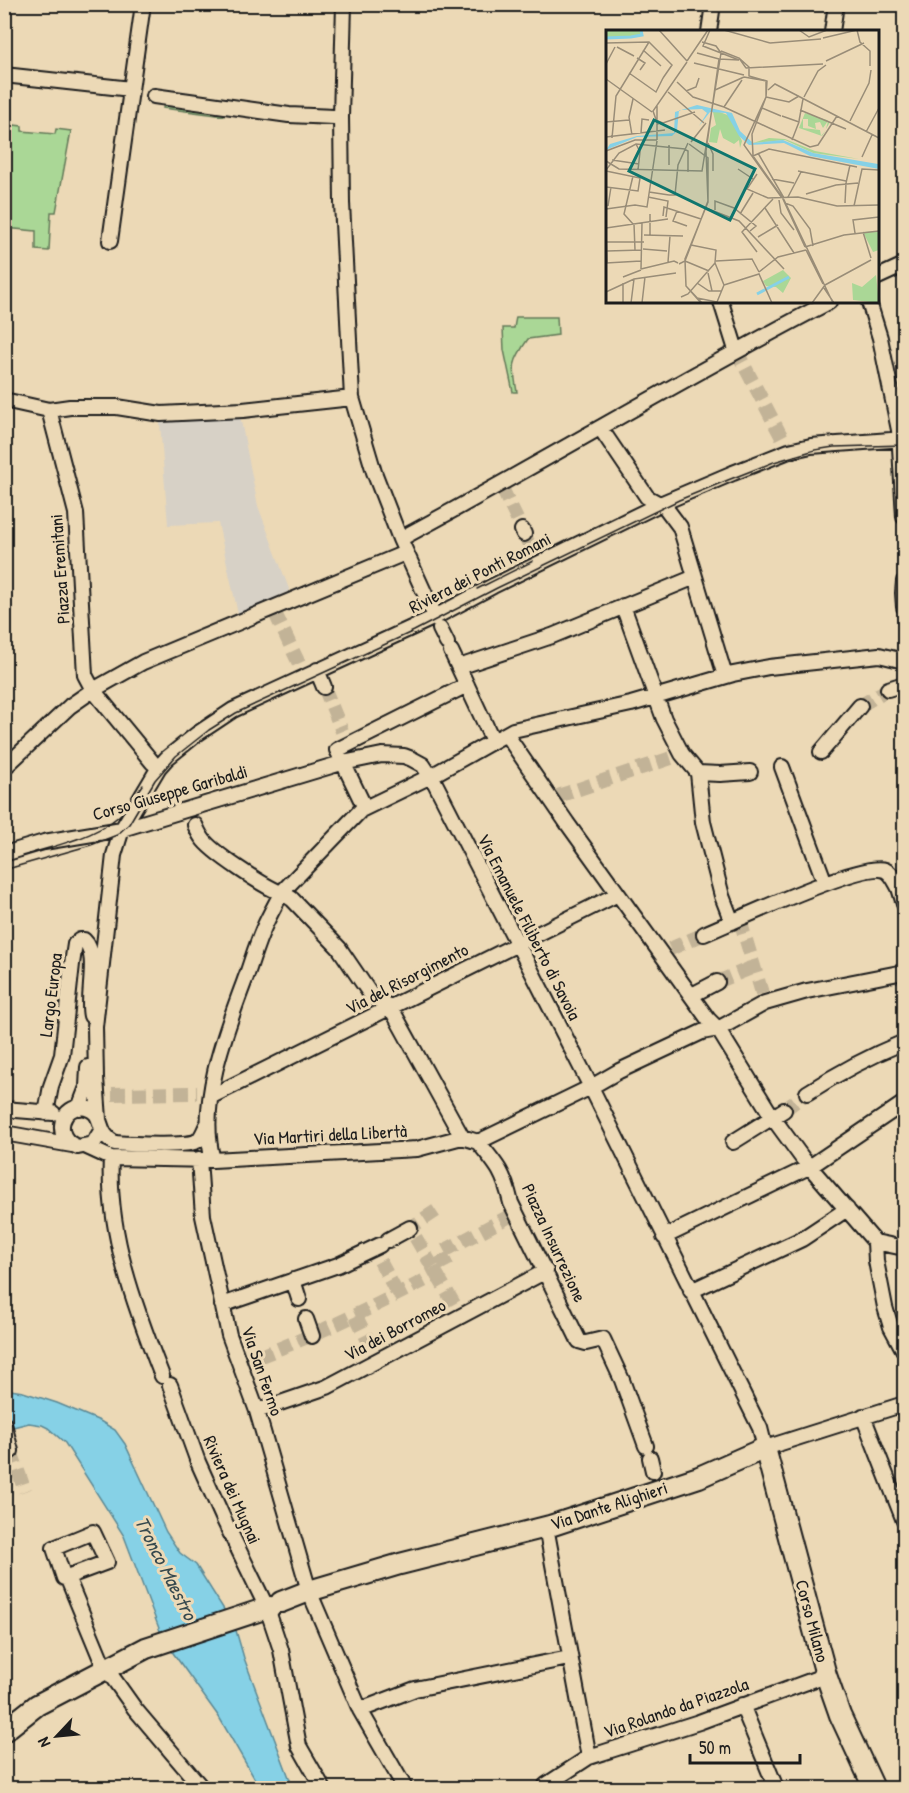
<svg xmlns="http://www.w3.org/2000/svg" width="909" height="1793" font-family="'Patrick Hand',sans-serif">
<style>
.built{fill:#d7d1c6}
.green{fill:#aad796;stroke:#637a59;stroke-width:1.5}
.water{fill:#86d1e6;stroke:#5c8995;stroke-width:1.5}
.lines{fill:none;stroke-linecap:round;stroke-linejoin:round}
.street-tunnel{stroke:#c2b397;stroke-width:14;stroke-dasharray:14 7;stroke-linecap:butt}
.street-casing{stroke:#1c1c1c;stroke-width:18}
.secondary-casing{stroke:#1c1c1c;stroke-width:24}
.street{stroke:#ecd9b6;stroke-width:14}
.secondary{stroke:#ecd9b6;stroke-width:20}
.tram{stroke:#1c1c1c;stroke-width:1.5}
.labels{text-anchor:middle;stroke-width:6;stroke-linejoin:round;paint-order:stroke}
.street-label{font-size:18px;fill:#1c1c1c;stroke:#ecd9b6}
.water-label{font-size:20px;font-style:italic;fill:#36494e;stroke:#ecd9b6}
.inset-river{fill:none;stroke:#86d1e6;stroke-width:3}
.inset-road{fill:none;stroke:#998d78;stroke-width:1.5}
.view{fill:#0f766e;fill-opacity:0.15;stroke:#0f766e;stroke-width:3}
.inset-edge{fill:none;stroke:#1c1c1c;stroke-width:3}
</style>
<rect width="100%" height="100%" fill="#ecd9b6"/>
<filter id="ink" filterUnits="userSpaceOnUse"><feTurbulence type="fractalNoise" baseFrequency=".0167" numOctaves="2"/><feDisplacementMap in="SourceGraphic" scale="12" xChannelSelector="R" yChannelSelector="G"/><feConvolveMatrix kernelMatrix="1 2 1 2 8 2 1 2 1" color-interpolation-filters="sRGB"/></filter>
<g filter="url(#ink)">
<path class="built" d="M240 416 258 506 289 589 288 592 238 614 218 523 168 525 160 423Z"/>
<path class="green" d="M164 100 225 108 224 116 163 108Z
M5 124 22 126V131L55 134 56 129 71 131 56 212H51L49 251 36 250V231L5 228Z
M516 317H557L558 335 528 339C512 362 512 365 517 392H513L504 350 503 328H514Z"/>
<path class="water" d="M4 1389 23 1392 57 1403 100 1421 115 1430 125 1444 166 1532 180 1553 196 1565 235 1627 244 1658 293 1788H260L219 1717 171 1650 160 1631 124 1536 65 1443 48 1428 42 1425 29 1423 5 1429Z"/>
<g class="lines">
<path class="street-tunnel" d="M736 350 789 451
M502 488 522 530
M524 534 536 559
M275 613 302 670
M324 687 342 731
M860 706 888 689
M558 796 674 757
M740 920 765 1003
M670 949 704 934
M717 982 754 967
M112 1094 197 1093
M784 1110 807 1093
M436 1211 410 1228 461 1316
M380 1261 398 1295
M356 1316 375 1355
M239 1364C312 1338 380 1304 448 1268L440 1253 508 1217
M11 1451 25 1491"/>
<defs>
<path id="street" d="M344 4 341 117 342 203 352 398 374 472 400 539 434 614
M709 32 713 4
M832 32 836 4
M4 75 131 89
M154 96 289 115 334 117
M110 241 143 4
M878 277 904 265
M721 302 736 350
M869 302 880 338 899 430 904 517
M4 400 49 410 70 407H117L161 414 243 410 352 398
M49 410 76 513 85 675 93 690 153 763
M601 429 647 497 665 507 680 527 725 676
M522 530 524 534
M400 539C544 462 684 377 829 302
M904 581 903 593 904 607
M623 606 664 719 682 754 698 773 703 822 722 896 732 922
M440 629 447 643
M451 651 493 741
M459 667 552 636 695 577
M317 670 324 687
M888 689 904 684
M506 734 567 823 708 1019 718 1029 773 1118 803 1159 875 1242 876 1261 885 1307 891 1327 904 1351
M821 752 860 706
M782 767 825 883
M4 768 70 706 93 690 143 662 405 553
M698 773 720 774 750 772
M365 808 337 750 467 685
M195 825C197 829 199 834 202 838 211 852 265 887 281 893
M4 854 44 842 122 829 338 764 382 755 404 756 412 759 423 765 435 783 591 1087 760 1428 765 1448 904 1404
M904 885 899 888 904 904
M281 892 292 899 339 948 371 995 391 1008 462 1137
M281 893 361 810 431 776 513 730 631 704 733 674 769 667 879 655 904 661
M704 934C733 922 862 861 885 870 892 873 895 881 899 888
M692 995 717 982
M807 1093C838 1073 870 1056 904 1042
M212 1096 618 894
M79 1108 87 1087 88 1067
M4 1109 53 1113
M46 1113 51 1086 62 1055 72 964 75 944 80 940H84C100 955 86 995 91 1016
M99 1119 96 1078 95 1027 114 855 122 829 159 767 167 758 197 734 233 710 435 617 493 586 660 504 733 473 789 451 811 446 904 439
M101 1131 93 1144 78 1147C51 1139 61 1102 86 1108 106 1113 94 1132 115 1143 128 1144 190 1147 197 1141 202 1138 204 1130 207 1125
M4 1133 72 1145
M462 1137 478 1142 591 1087 619 1071 702 1032 718 1029 765 1003 807 991 904 972
M478 1142C498 1166 504 1173 511 1203L579 1341 586 1343 603 1339 622 1380 646 1446
M733 1142 784 1110
M87 1147 111 1158 213 1160 417 1149 462 1137
M111 1158C107 1233 135 1307 162 1376
M199 1159 203 1216 229 1335 257 1411 309 1591 360 1710 405 1788
M213 1160C197 1104 226 1030 246 977 252 960 257 942 265 925 270 914 276 903 282 892
M664 1237 811 1166 904 1103
M388 1240 410 1228
M875 1242 904 1248
M293 1280 299 1299
M691 1291 802 1239 847 1209
M222 1305 338 1265 380 1245
M306 1319 312 1336
M170 1385 198 1462 224 1520 267 1608 281 1650 299 1746 323 1788
M257 1411 327 1387 546 1271
M863 1416 904 1521
M4 1424 11 1451 4 1453
M650 1458 653 1471
M546 1527 589 1757
M93 1532 107 1562 64 1578 54 1548Z
M67 1577 103 1664 135 1709 202 1788
M742 1705 776 1788
M360 1710 415 1689 569 1658
M545 1788 546 1785 589 1757 699 1722 826 1675"/>
<path id="secondary" d="M281 1602 309 1591 400 1564 550 1526 699 1477 765 1448 826 1675 840 1715 874 1788
M4 1731 37 1705 146 1648 270 1607"/>
</defs>
<use href="#street" class="street-casing"/>
<use href="#secondary" class="secondary-casing"/>
<use href="#street" class="street"/>
<use href="#secondary" class="secondary"/>
<path class="tram" d="M477 589 533 561
M22 856C58 844 100 838 126 809 132 802 137 793 143 785
M4 870 91 845 117 835 129 824 155 780 176 756 209 730 236 713 414 631 497 588 679 500 728 480 774 462 815 450 834 447 904 445"/>
</g>
</g>
<g class="labels">
<g class="street-label">
<text transform="translate(60 569) rotate(-94)" y="6">Piazza Eremitani</text>
<text transform="translate(480 573) rotate(-27)" y="6">Riviera dei Ponti Romani</text>
<text transform="translate(170 793) rotate(-16)" y="6">Corso Giuseppe Garibaldi</text>
<text transform="translate(529 927) rotate(63)" y="6">Via Emanuele Filiberto di Savoia</text>
<text transform="translate(407 979) rotate(-27)" y="6">Via del Risorgimento</text>
<text transform="translate(51 995) rotate(-83)" y="6">Largo Europa</text>
<text transform="translate(330 1135) rotate(-3)" y="6">Via Martiri della Libertà</text>
<text transform="translate(554 1243) rotate(65)" y="6">Piazza Insurrezione</text>
<text transform="translate(395 1330) rotate(-28)" y="6">Via dei Borromeo</text>
<text transform="translate(262 1371) rotate(71)" y="6">Via San Fermo</text>
<text transform="translate(232 1490) rotate(66)" y="6">Riviera dei Mugnai</text>
<text transform="translate(609 1506) rotate(-18)" y="6">Via Dante Alighieri</text>
<text transform="translate(812 1621) rotate(75)" y="6">Corso Milano</text>
<text transform="translate(676 1708) rotate(-19)" y="6">Via Rolando da Piazzola</text>
</g>
<g class="water-label">
<text transform="translate(166 1568) rotate(63)" y="7">Tronco Maestro</text>
</g>
</g>
<g transform="translate(606 30)">
<rect width="273" height="273" fill="#ecd9b6"/>
<path d="M0 0H34L35 5 4 8 0 7ZM111 81 124 86 136 111 134 118 133 110 128 114 117 108 114 99 111 113 103 112 105 98 110 95 107 82ZM199 83 221 90 224 92 220 99 222 91 217 98 214 92 209 93 210 99 202 96V89H197V98L214 100 215 106 220 100 216 106 193 98ZM163 108 179 109 209 121 253 129 207 123 179 110 147 113ZM273 201V220L267 222 257 202ZM177 240 185 248 177 263 170 257 160 256 157 251ZM270 245 273 273 247 270 246 253 256 257Z" fill="#aad796"/>
<path d="M91 75 126 83 134 101 147 113 177 110 207 123 272 134 273 139 204 126 178 113 143 115 133 106 120 83 104 82 93 96 101 83 96 79 73 80 71 101 66 106 31 107 0 120 4 114 31 106 68 103 69 82Z" fill="#86d1e6"/>
<path class="inset-river" d="M0 8 25 7 36 5 35 0M151 264 183 247"/>
<path class="inset-road" d="M53 0 81 31M118 0 164 13M193 0 203 7 221 0M251 0 254 12 264 21V36M217 8 251 0M0 13 43 12 66 35 57 48M164 13 215 9M11 17 28 26M37 20 55 36M115 21 133 28 140 38M91 23 113 29M31 28 39 33 34 40M133 28 143 37V46L161 51 160 67 146 104 147 126 178 170 227 273M81 31 102 0M220 31 258 13M88 33 138 45M0 34 9 17M140 38 217 34M23 43 50 62 57 48M138 47 161 51M0 49 46 82M160 51V67L138 115 176 168M71 52 87 67 118 77 204 117 212 115 231 86M109 60 138 47M162 60 169 54 273 108M80 61 90 57 93 48M62 62 98 93M160 67 183 72 193 66M198 67 212 41 220 35M51 76V110M118 77 136 50M156 78 175 86M194 80 240 99M176 86 193 92 186 110M52 91 57 93 89 82M193 91 197 69M244 91 263 53 265 40M0 92 23 90M52 95 47 81 81 32M260 102 273 78M35 103 36 89 43 90M26 105 23 87 27 69M146 105 147 124M0 107 59 100M6 108 10 66 43 12M85 112 100 93M102 113 107 124V141M30 114 34 122 32 140M78 119 82 121V142M0 121 29 110H51M152 123 178 168M147 126 163 119 251 137M256 127 266 105M6 130 33 134M0 131 13 139 96 141 115 23 110 16 96 12M63 135V115M132 139 147 149M0 140 13 123 30 114 79 119M0 141 34 148 32 161 0 157M192 141 240 151M151 144 141 159 162 168 192 167 231 176 273 175M166 149 188 153M240 153 244 135M43 162 63 165M200 164 230 155 252 153M63 165H69L72 135 82 113M42 167 62 171 60 187M176 167 199 217M182 167 195 142M173 170 175 183 188 200M179 173 187 176 204 199 207 216M239 173 240 153M2 176 5 157M248 176 256 139 273 140M100 178 133 191 178 239M159 178 188 223M0 179 29 175 41 177 51 111M109 180V171L128 178 150 196 144 201M71 181 67 191 81 196M134 184 147 163M57 186 58 177 95 189M27 194 18 184 27 146M28 194 29 220M0 198 62 189M0 201 1 233M257 202 265 228M249 203 247 190 273 187M38 205 77 206M44 205V184M152 207 172 195M1 212H38M85 215 110 220 109 233 118 255M199 217 238 205 273 201M37 219 61 221M200 220 217 254M1 221 36 220M151 222 136 202 167 169M79 231 80 256 95 273M79 231 103 241M110 231 146 229 153 242M62 232 64 206M0 233 35 231M73 234 79 231 102 171V128L83 114M35 239 36 193M35 239 68 231 72 233M153 242 172 227 200 220M102 243 106 261M17 247 35 240M91 253 103 261H115M118 255 153 244 166 273M219 255 265 230M218 258 228 273M0 262 28 249 70 243M75 267 82 264 109 233M91 268 111 272M111 272 118 255M17 273V253M25 273 28 249M36 273 39 247M96 273 80 256 79 229 102 172 100 121 113 29 133 30 97 16 104 0M206 273 219 255"/>
<path class="view" d="M48 90 149 139 124 190 23 141Z"/>
<rect width="273" height="273" class="inset-edge"/>
</g>
<rect width="909" height="1793" fill="none" stroke="#ecd9b6" stroke-width="24"/>
<rect x="12" y="12" width="885" height="1769" fill="none" stroke="#1c1c1c" stroke-width="2" filter="url(#ink)"/>
<g transform="translate(57 1736) rotate(244)" stroke="#ecd9b6" stroke-width="4.5" paint-order="stroke">
<path d="M0-4.5L10 22L0 15L-10 22Z" fill="#1c1c1c"/>
<text y="-9" font-size="16" font-weight="bold" text-anchor="middle" fill="#1c1c1c">N</text>
</g>
<path d="M690 1754v9h110v-9" fill="none" stroke="#1c1c1c" stroke-width="3"/>
<text x="699" y="1754" font-size="18" fill="#1c1c1c" stroke="#ecd9b6" stroke-width="4.5" paint-order="stroke">50 m</text>
</svg>
